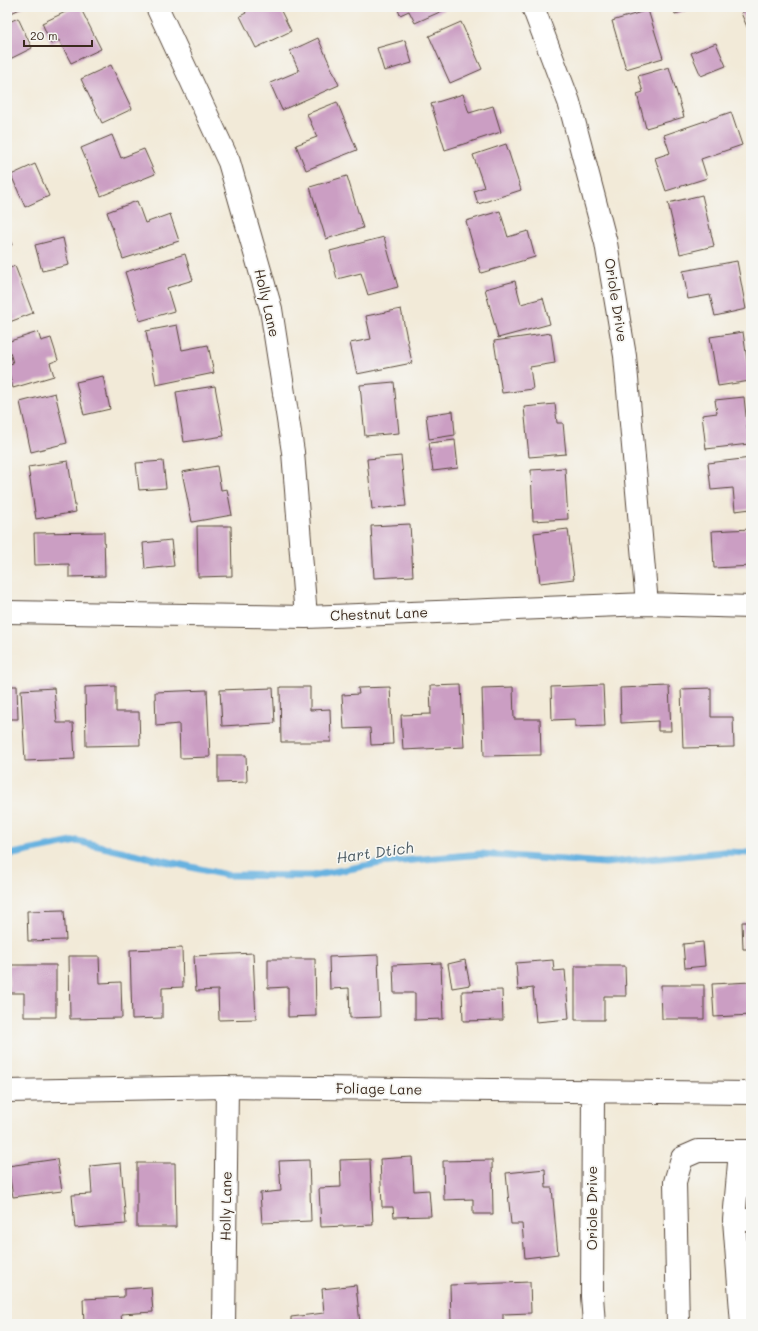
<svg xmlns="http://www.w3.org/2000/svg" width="758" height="1331" font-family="Mali,sans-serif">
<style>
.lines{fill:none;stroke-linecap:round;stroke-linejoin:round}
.stream{stroke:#68b2e0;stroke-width:7}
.building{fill:#cb9ec3}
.minor-casing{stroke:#56473a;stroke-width:24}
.minor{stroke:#fff;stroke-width:22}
.labels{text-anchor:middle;stroke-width:3.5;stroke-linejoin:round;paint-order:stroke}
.street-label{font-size:14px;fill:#3b2a1e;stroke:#f6f6f2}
.water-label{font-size:15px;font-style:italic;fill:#4b5a62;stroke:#f6f6f2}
</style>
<rect width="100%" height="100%" fill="#f6f6f2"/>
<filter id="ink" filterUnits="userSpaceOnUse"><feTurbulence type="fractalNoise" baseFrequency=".025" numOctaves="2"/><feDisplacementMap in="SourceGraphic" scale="8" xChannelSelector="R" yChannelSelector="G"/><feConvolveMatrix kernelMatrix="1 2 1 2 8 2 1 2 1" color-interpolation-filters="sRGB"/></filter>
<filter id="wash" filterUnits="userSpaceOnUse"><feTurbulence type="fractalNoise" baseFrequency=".012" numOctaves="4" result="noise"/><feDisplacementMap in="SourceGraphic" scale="16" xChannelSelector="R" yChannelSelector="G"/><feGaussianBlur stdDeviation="0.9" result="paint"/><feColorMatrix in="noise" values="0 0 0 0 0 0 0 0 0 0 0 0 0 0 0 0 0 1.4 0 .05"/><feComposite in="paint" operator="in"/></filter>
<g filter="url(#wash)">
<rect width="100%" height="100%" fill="#f2ead8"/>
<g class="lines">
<path class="stream" d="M7 854H13L77 841 226 875 312 876 380 863 481 854 605 863 724 852 751 853"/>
</g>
<g id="blocks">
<path class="building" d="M7 7H24L7 15Z
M76 7H80L101 49 71 63 59 40 51 44 42 23Z
M243 7H279L291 31 256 48 240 16 246 13Z
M397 7H451L415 23 409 11 400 15Z
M673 7H698L675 14Z
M751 8V36L741 13Z
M648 10 663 58 626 69 612 21Z
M18 18 32 48 8 60 7 57V23Z
M461 22 482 69 450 83 429 36Z
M318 38 339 85 282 110 270 83 299 71 290 51Z
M405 40 412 63 384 71 377 48Z
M716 43 726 66 701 76 691 53Z
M111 65 132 109 102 123 81 79Z
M669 67 684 117 646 128 637 94 643 92 638 76Z
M463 94 469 113 493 106 501 132 445 150 431 104Z
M337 102 357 150 306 170 296 145 317 137 307 114Z
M731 112 742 145 701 159 707 178 666 191 655 158 670 153 664 135Z
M112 135 121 158 144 149 155 174 101 196 81 148Z
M506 144 521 190 478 204 474 191 484 187 473 155Z
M35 164 49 196 25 207 11 175Z
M347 176 363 228 326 239 310 187Z
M702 195 714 246 680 254 668 203Z
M137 201 145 223 170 214 179 241 123 259 107 212Z
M500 211 508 237 528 231 535 257 481 273 466 221Z
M7 233 12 245 7 247Z
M384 237 398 287 368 295 361 273 337 279 330 251Z
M63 238 69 265 42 271 35 245Z
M185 254 193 280 167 288 174 311 140 321 125 272Z
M737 261 746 309 715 316 710 295 688 299 683 271Z
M15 266 33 313 7 323V269Z
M515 281 521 304 543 298 550 324 498 338 485 289Z
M401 309 412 363 357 374 350 343 371 339 366 316Z
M177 325 182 350 208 345 214 373 156 385 146 331Z
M38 332 41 341 51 338 58 360 50 363 54 376 13 388 7 365 13 363 7 342Z
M743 332 750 381 718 386 710 337Z
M551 333 555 363 530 367 533 389 502 393 494 341Z
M103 376 110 409 84 415 76 382Z
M394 382 399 433 365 436 360 385Z
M215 386 224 436 184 442 176 392Z
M55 393 67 443 31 452 20 402Z
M744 397 749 444 706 449 702 415 717 413 715 400Z
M555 404 557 423H563L566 454 529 457 524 407Z
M453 411 455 435 429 439 426 415Z
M455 440 458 468 433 471 429 443Z
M401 456 406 506 372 509 367 459Z
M751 458V509L735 511 733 488 711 490 708 463Z
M68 461 76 512 36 519 28 467Z
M163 461 166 488 139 490 136 463Z
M217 466 221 490 227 489 232 515 192 522 182 472Z
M565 468 568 519 533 521 531 470Z
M410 524 413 576 374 578 371 526Z
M197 526H231L232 576 198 577Z
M568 529 574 579 540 583 534 533Z
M751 529V566L714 568 712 531Z
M104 532 105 576 69 577V564L35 565 34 533Z
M171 540 174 566 145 569 143 543Z
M461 685 464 747 403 750 401 715 431 714 430 686Z
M603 685 605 726 575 727V719L552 720 551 687Z
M7 686H17L18 719H7Z
M116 686V712H139L140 745 86 746 85 687Z
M669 686 671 731H658V721L621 723 620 688Z
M280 687H310V710L330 709 331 742H281Z
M390 687 393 744 371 745 370 728 344 729 342 695 359 694 358 688Z
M513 687 514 719H540L541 755 484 756 482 688Z
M54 688 57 723H73L75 759 25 761 21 690Z
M273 688 275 723 222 726 220 690Z
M711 688V717H733L734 747 683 748 681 689Z
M207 690 210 757 180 758 179 724 156 726 155 692Z
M218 755H246L247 782 218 783Z
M64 910 66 940 28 941 27 911Z
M742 922H751V949H743Z
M703 942 705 966 685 968 683 944Z
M182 948 183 987 162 988V1018L132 1019 130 950Z
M253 953 256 1019 219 1020 218 990 196 991 194 956Z
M378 955 380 1017 350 1018 349 988 330 989 329 957Z
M69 956H99L100 983 121 982 122 1018 70 1019Z
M268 959H315L316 1016 288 1017V987L268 988Z
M465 960 470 985 452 988 448 964Z
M553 960 554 971 565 970 569 1019 536 1022 533 988 518 990 516 963Z
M441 963 443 1019 415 1020V993H394L393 965Z
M9 965H56V1017H24V993H9Z
M575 966H625L626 996H604V1020H575Z
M751 982V1015L714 1017 712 984Z
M661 985H704V1019H662Z
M502 990 503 1020 463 1021 462 991Z
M412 1157 414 1191 429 1190 431 1216 394 1217 393 1207H382L380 1159Z
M57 1159 62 1191 13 1197 8 1166Z
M370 1159 373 1225 321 1227 319 1188 341 1187 340 1160Z
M309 1160 311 1221 262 1223 260 1193 281 1191 279 1161Z
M492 1160 493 1214H473V1199L444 1200 443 1161Z
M121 1163 126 1224 75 1228 72 1195 92 1194 90 1166Z
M137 1163H175L176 1227H137Z
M545 1169 546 1188H552L558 1254 525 1258 522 1224H511L506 1173Z
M530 1282 531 1313 503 1314V1324H471V1320L451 1321 450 1285Z
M356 1285 360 1324H291V1317L324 1313 322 1289Z
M151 1287 153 1312 121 1314 122 1324H84L83 1299 124 1297V1289Z"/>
</g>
</g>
<g filter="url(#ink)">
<use href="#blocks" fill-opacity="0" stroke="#56473a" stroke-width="1"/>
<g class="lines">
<defs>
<path id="minor" d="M157 7 229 162 271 309 293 452 306 617
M533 7 569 102 606 243 625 356 647 604
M7 612 306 617 647 604 751 607
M7 1091 227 1087 751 1093
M593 1092 592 1296 594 1324
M740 1151 734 1220H751
M734 1220 742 1324
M224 1324 227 1087
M678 1324 675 1182 682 1158 698 1151H751"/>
</defs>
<use href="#minor" class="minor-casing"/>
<use href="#minor" class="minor"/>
</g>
</g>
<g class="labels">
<g class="street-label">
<text transform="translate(616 300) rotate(81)" y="5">Oriole Drive</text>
<text transform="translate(267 303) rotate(77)" y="5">Holly Lane</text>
<text transform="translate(379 614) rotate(-2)" y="5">Chestnut Lane</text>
<text transform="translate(379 1089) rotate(1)" y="5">Foliage Lane</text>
<text transform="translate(226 1206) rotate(-89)" y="5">Holly Lane</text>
<text transform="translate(592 1208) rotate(-90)" y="5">Oriole Drive</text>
</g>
<g class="water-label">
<text transform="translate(375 853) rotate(-8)" y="5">Hart Dtich</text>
</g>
</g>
<rect width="758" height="1331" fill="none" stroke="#f6f6f2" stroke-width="24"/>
<path d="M24 40v6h68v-6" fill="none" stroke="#3b2a1e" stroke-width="2"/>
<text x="30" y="40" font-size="12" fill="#3b2a1e" stroke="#f6f6f2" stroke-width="3" paint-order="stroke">20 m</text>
</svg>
